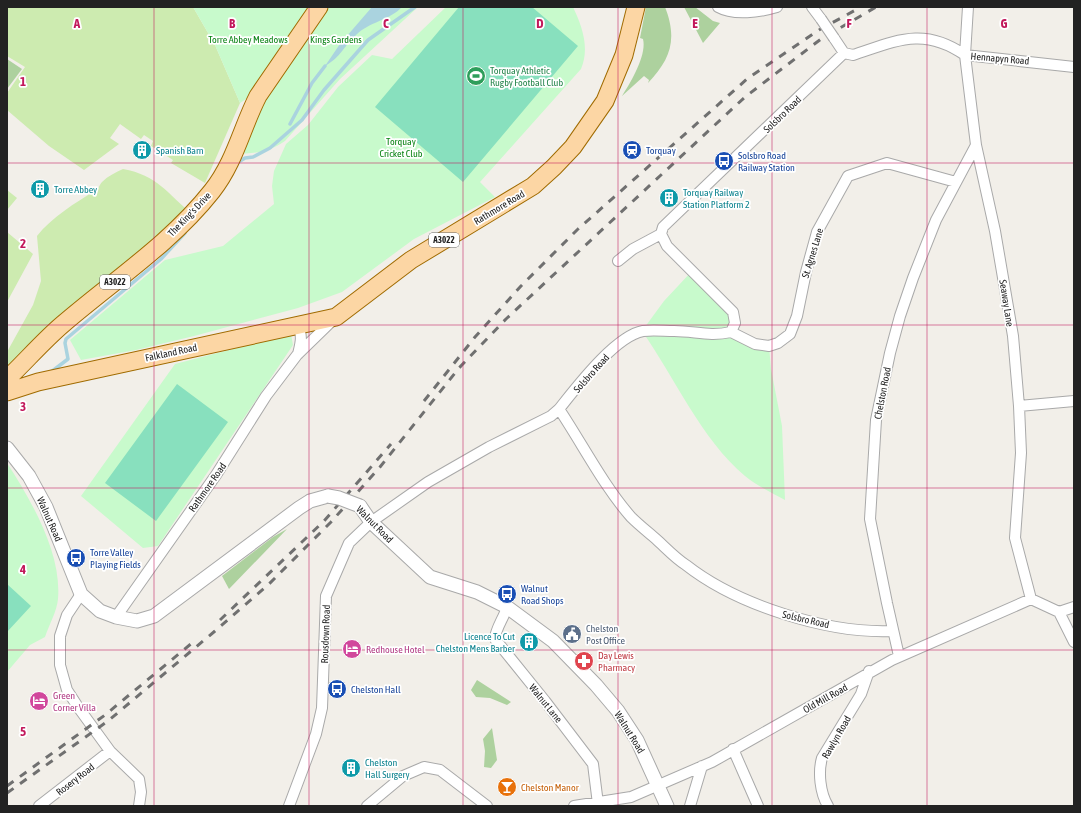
<svg xmlns="http://www.w3.org/2000/svg" width="1081" height="813" font-family="'Asap Condensed',sans-serif">
<style>
.grass{fill:#cdebb0}
.forest{fill:#add19e}
.park{fill:#c8facc}
.pitch{fill:#88e0be}
.water{fill:#aad3df}
.lines{fill:none;stroke-linecap:round;stroke-linejoin:round}
.stream{stroke:#aad3df;stroke-width:3.5}
.minor-casing{stroke:#a9a9a9;stroke-width:12}
.tertiary-casing{stroke:#a9a9a9;stroke-width:15}
.primary-casing{stroke:#a06b00;stroke-width:19}
.minor{stroke:#fff;stroke-width:10}
.tertiary{stroke:#fff;stroke-width:13}
.primary{stroke:#fcd6a4;stroke-width:17}
.rail{stroke:#707070;stroke-width:3;stroke-dasharray:8 8;stroke-linecap:butt}
.minor-bridge-casing{stroke:#a9a9a9;stroke-width:12;stroke-linecap:butt}
.tertiary-bridge-casing{stroke:#a9a9a9;stroke-width:15;stroke-linecap:butt}
.minor-bridge{stroke:#fff;stroke-width:10}
.tertiary-bridge{stroke:#fff;stroke-width:13}
.grid{fill:none;stroke:#c2185b;stroke-width:1;stroke-opacity:0.55}
.labels{text-anchor:middle;stroke-width:3.5;stroke-linejoin:round;paint-order:stroke}
.shield{fill:#fff;stroke:#646464;stroke-width:1}
.shield-label{font-size:9px;font-weight:bold;fill:#222}
.park-label{font-size:10px;fill:#0c8416;stroke:#fff}
.street-label{font-size:10px;fill:#222;stroke:#fff}
.leisure-label{font-size:10px;fill:#27864d;stroke:#fff;text-anchor:start}
.culture-label{font-size:10px;fill:#0d838f;stroke:#fff;text-anchor:start}
.transit-label{font-size:10px;fill:#164399;stroke:#fff;text-anchor:start}
.service-label{font-size:10px;fill:#4e5e75;stroke:#fff;text-anchor:start}
.hotel-label{font-size:10px;fill:#b23c85;stroke:#fff;text-anchor:start}
.health-label{font-size:10px;fill:#be3a42;stroke:#fff;text-anchor:start}
.food-label{font-size:10px;fill:#c56008;stroke:#fff;text-anchor:start}
.grid-label{font-size:13px;text-anchor:middle;font-weight:bold;fill:#c2185b;stroke:#fff;stroke-width:3.5;stroke-linejoin:round;paint-order:stroke}
</style>
<rect width="100%" height="100%" fill="#f2efe9"/>
<path class="grass" d="M7 7H193L215 45 240 103 205 183 171 163 173 160 151 146 153 141 144 135 141 139 120 124 110 138 119 144 84 170 49 146 7 110V93L25 67 7 56Z
M123 169C157 175 168 194 192 214L7 379V352L33 305 41 281 37 236C51 218 76 202 95 191 99 189 99 185 102 182 108 176 116 172 123 169Z
M7 190 17 198 7 210Z
M7 232 33 254 7 302Z"/>
<path class="forest" d="M646 7H665C678 40 670 60 648 83L649 80 644 76 622 96C631 82 647 55 643 39L640 38Z
M684 7H695L713 21 720 23 703 43Z
M7 59 22 69 7 89Z
M287 529 229 589 222 576 273 537Z
M477 680 511 702 507 705 490 698 476 697 471 690Z
M492 728 497 760 491 768 484 767 485 751 483 739Z"/>
<path class="park" d="M193 7H310L249 97 240 103 215 45Z
M319 7H418L340 79 285 141C267 153 256 153 234 154Z
M446 7H573C582 26 590 48 581 69L480 182 495 197 414 239 342 292 298 308 194 336 136 350 81 360 70 340 165 260 223 246 274 204 272 186 274 171 286 144 308 125 338 87 372 55 392 59Z
M692 271 733 312 731 332 769 346 771 369 782 426 785 500C772 493 757 486 745 476 701 439 675 378 642 331L664 301Z
M291 334 293 345 158 546 143 548 81 496 175 364Z
M7 463C31 500 62 553 58 599 57 611 49 625 45 637L30 645 7 672Z"/>
<path class="pitch" d="M459 7H532L578 46 463 182 375 107Z
M177 384 228 422 156 521 105 483Z
M7 584 31 606 7 632Z"/>
<path class="water" d="M372 7H402C390 20 369 22 356 35 343 47 342 56 325 66L340 44Z"/>
<g class="lines">
<path class="stream" d="M290 124 312 83 325 66
M237 163 245 158 253 157 270 148 302 120 324 90 368 40 415 7
M51 372 68 359 65 343 66 339 161 259 185 233"/>
<defs>
<path id="minor" d="M718 7C734 16 760 12 777 7
M812 7 821 19
M968 7 965 55 976 145 995 231 1013 336 1019 406 1021 453 1015 538 1031 599
M834 38 844 53 853 55C896 41 923 26 965 55L1074 67
M618 261 633 249 661 234
M297 324C303 336 301 342 298 354
M731 332 735 323 733 312 667 246 661 234 663 227 844 53
M731 332 755 344 769 346 778 343 790 334 797 316 806 272 817 232 848 176 887 163 956 182
M1019 406 1074 401
M559 409C583 445 603 485 631 517 639 525 648 532 656 539 666 548 675 558 686 565 737 605 828 634 893 631
M81 594 67 615 60 636V665L67 690 78 707 110 751 139 779 141 792 139 806
M507 607C504 618 495 629 495 639L545 701 593 764 598 804
M1059 612 1074 642
M116 617 216 475 266 396 297 355 334 319
M899 656 887 603 870 519 876 420 890 353 900 316 913 278 936 220 976 145
M733 749 758 806
M39 806 110 751
M289 806 316 734 322 708 326 596 349 543 371 522 428 482 489 447 551 416 559 409C576 388 615 336 643 331 653 330 664 331 674 331 695 331 709 337 731 332
M367 806 403 776 424 767 440 770 487 806
M574 806 631 797 712 762 892 660 1031 599 1059 612 1074 607
M690 806 702 766
M828 806C820 793 818 772 822 758L861 694 869 671"/>
<path id="tertiary" d="M7 448 29 476 46 507 81 594 100 611 116 617 137 621 154 616 299 508 310 501 328 496
M360 506 371 522 430 577 477 592 507 607 553 641 596 685 618 711 637 740 667 806"/>
<path id="primary" d="M7 379C26 361 43 341 63 324 113 281 171 243 212 191 235 162 242 127 258 96L319 7
M7 392 38 382 336 317 411 260 533 186 554 167 573 147 605 101 624 55 636 7"/>
</defs>
<use href="#minor" class="minor-casing"/>
<use href="#tertiary" class="tertiary-casing"/>
<use href="#primary" class="primary-casing"/>
<use href="#minor" class="minor"/>
<use href="#tertiary" class="tertiary"/>
<use href="#primary" class="primary"/>
<path class="rail" d="M424 401 475 337 521 286 577 230 747 79 819 30 861 7
M220 620 324 521 391 444
M7 786 105 715 192 643
M7 793 108 721 215 631 268 585 331 522 380 467 459 368 506 319 745 97 821 39 876 7"/>
<defs>
<path id="minor-bridge" d="M821 19 834 38"/>
<path id="tertiary-bridge" d="M328 496 339 498 360 506"/>
</defs>
<use href="#minor-bridge" class="minor-bridge-casing"/>
<use href="#tertiary-bridge" class="tertiary-bridge-casing"/>
<use href="#minor-bridge" class="minor-bridge"/>
<use href="#tertiary-bridge" class="tertiary-bridge"/>
</g>
<path class="grid" d="M154 7V806M309 7V806M463 7V806M618 7V806M772 7V806M927 7V806M7 163H1074M7 325H1074M7 488H1074M7 650H1074"/>
<defs>
<symbol id="stadium-disc" viewBox="-11 -11 22 22"><circle r="9.5" fill="#2e9e5b" stroke="#fff"/><path d="M0-5a6.5 5 0 1 0 0 10a6.5 5 0 1 0 0-10ZM-3.5-1.8h7v3.6h-7Z" fill="#fff"/></symbol>
<symbol id="building-disc" viewBox="-11 -11 22 22"><circle r="9.5" fill="#0f9aa8" stroke="#fff"/><path d="M-4-6H4V6H1V3H-1V6H-4ZM-2.5-4.3h1.7v1.8h-1.7ZM.8-4.3h1.7v1.8H.8ZM-2.5-1h1.7V.8h-1.7ZM.8-1h1.7V.8H.8Z" fill="#fff"/></symbol>
<symbol id="station-disc" viewBox="-11 -11 22 22"><circle r="9.5" fill="#1a4fb4" stroke="#fff"/><path d="M-3-6H3Q5-6 5-4V2Q5 4 3 4L4.5 6H3L1.5 4h-3L-3 6H-4.5L-3 4Q-5 4-5 2V-4Q-5-6-3-6ZM-3.5-4v3h7v-3ZM-3.5 1v1.5H-2V1ZM2 1v1.5H3.5V1Z" fill="#fff"/></symbol>
<symbol id="bus-disc" viewBox="-11 -11 22 22"><circle r="9.5" fill="#1a4fb4" stroke="#fff"/><path d="M-5-6H5V4H4V6H2V4H-2V6H-4V4H-5ZM-3.5-4V0h7V-4ZM-3.5 1.2v1.5H-2V1.2ZM2 1.2v1.5H3.5V1.2Z" fill="#fff"/></symbol>
<symbol id="civic-disc" viewBox="-11 -11 22 22"><circle r="9.5" fill="#5c6f8a" stroke="#fff"/><path d="M-.6-6.5H3V-4.5H.6V-3L4-1V1h2V6H-6V1h2V-1L-.6-3ZM-1.2 2.5V6h2.4V2.5Z" fill="#fff"/></symbol>
<symbol id="hotel-disc" viewBox="-11 -11 22 22"><circle r="9.5" fill="#d1479c" stroke="#fff"/><path d="M-6-4.5h1.5V1H6V5H4.5V3h-9V5H-6ZM-4 0a1.8 1.8 0 1 1 3.6 0ZM.5 0V-2.5h3Q6-2.5 6 0Z" fill="#fff"/></symbol>
<symbol id="pharmacy-disc" viewBox="-11 -11 22 22"><circle r="9.5" fill="#e0444e" stroke="#fff"/><path d="M-2-6h4v4h4v4h-4v4h-4v-4h-4v-4h4Z" fill="#fff"/></symbol>
<symbol id="bar-disc" viewBox="-11 -11 22 22"><circle r="9.5" fill="#e8710a" stroke="#fff"/><path d="M-6-5H6L.8 .8V4.5H3.5V6h-7V4.5H-.8V.8Z" fill="#fff"/></symbol>
</defs>
<g fill-rule="evenodd">
<use href="#stadium-disc" x="465" y="65" width="22" height="22"/>
<use href="#building-disc" x="131" y="139" width="22" height="22"/>
<use href="#station-disc" x="621" y="139" width="22" height="22"/>
<use href="#bus-disc" x="713" y="150" width="22" height="22"/>
<use href="#building-disc" x="29" y="178" width="22" height="22"/>
<use href="#building-disc" x="658" y="187" width="22" height="22"/>
<use href="#bus-disc" x="65" y="547" width="22" height="22"/>
<use href="#bus-disc" x="496" y="583" width="22" height="22"/>
<use href="#civic-disc" x="561" y="623" width="22" height="22"/>
<use href="#building-disc" x="518" y="631" width="22" height="22"/>
<use href="#hotel-disc" x="341" y="638" width="22" height="22"/>
<use href="#pharmacy-disc" x="573" y="650" width="22" height="22"/>
<use href="#bus-disc" x="326" y="678" width="22" height="22"/>
<use href="#hotel-disc" x="28" y="690" width="22" height="22"/>
<use href="#building-disc" x="340" y="757" width="22" height="22"/>
<use href="#bar-disc" x="496" y="776" width="22" height="22"/>
</g>
<g class="labels">
<g class="shield">
<rect x="429" y="233" width="30" height="14" rx="3"/>
<rect x="100" y="275" width="30" height="14" rx="3"/>
</g>
<g class="shield-label">
<text x="444" y="243">A3022</text>
<text x="115" y="285">A3022</text>
</g>
<g class="park-label">
<text x="248" y="43">Torre Abbey Meadows</text>
<text x="336" y="43">Kings Gardens</text>
<text x="401" y="145">Torquay<tspan x="401" dy="12">Cricket Club</tspan></text>
</g>
<g class="street-label">
<text transform="translate(1000 58) rotate(5)" y="4">Hennapyn Road</text>
<text transform="translate(782 114) rotate(-44)" y="4">Solsbro Road</text>
<text transform="translate(499 207) rotate(-31)" y="4">Rathmore Road</text>
<text transform="translate(189 214) rotate(-46)" y="4">The King's Drive</text>
<text transform="translate(812 253) rotate(-73)" y="4">St. Agnes Lane</text>
<text transform="translate(1007 303) rotate(81)" y="4">Seaway Lane</text>
<text transform="translate(171 352) rotate(-12)" y="4">Falkland Road</text>
<text transform="translate(591 373) rotate(-48)" y="4">Solsbro Road</text>
<text transform="translate(882 393) rotate(-79)" y="4">Chelston Road</text>
<text transform="translate(207 487) rotate(-55)" y="4">Rathmore Road</text>
<text transform="translate(50 519) rotate(66)" y="4">Walnut Road</text>
<text transform="translate(375 524) rotate(45)" y="4">Walnut Road</text>
<text transform="translate(806 619) rotate(13)" y="4">Solsbro Road</text>
<text transform="translate(325 634) rotate(-88)" y="4">Rousdown Road</text>
<text transform="translate(825 698) rotate(-29)" y="4">Old Mill Road</text>
<text transform="translate(546 703) rotate(51)" y="4">Walnut Lane</text>
<text transform="translate(630 732) rotate(58)" y="4">Walnut Road</text>
<text transform="translate(836 737) rotate(-60)" y="4">Rawlyn Road</text>
<text transform="translate(75 779) rotate(-38)" y="4">Rosery Road</text>
</g>
<g class="leisure-label">
<text x="490" y="74">Torquay Athletic<tspan x="490" dy="12">Rugby Football Club</tspan></text>
</g>
<g class="culture-label">
<text x="156" y="154">Spanish Barn</text>
<text x="54" y="193">Torre Abbey</text>
<text x="683" y="196">Torquay Railway<tspan x="683" dy="12">Station Platform 2</tspan></text>
<text x="515" y="640" text-anchor="end">Licence To Cut<tspan x="515" dy="12">Chelston Mens Barber</tspan></text>
<text x="365" y="766">Chelston<tspan x="365" dy="12">Hall Surgery</tspan></text>
</g>
<g class="transit-label">
<text x="646" y="154">Torquay</text>
<text x="738" y="159">Solsbro Road<tspan x="738" dy="12">Railway Station</tspan></text>
<text x="90" y="556">Torre Valley<tspan x="90" dy="12">Playing Fields</tspan></text>
<text x="521" y="592">Walnut<tspan x="521" dy="12">Road Shops</tspan></text>
<text x="351" y="693">Chelston Hall</text>
</g>
<g class="service-label">
<text x="586" y="632">Chelston<tspan x="586" dy="12">Post Office</tspan></text>
</g>
<g class="hotel-label">
<text x="366" y="653">Redhouse Hotel</text>
<text x="53" y="699">Green<tspan x="53" dy="12">Corner Villa</tspan></text>
</g>
<g class="health-label">
<text x="598" y="659">Day Lewis<tspan x="598" dy="12">Pharmacy</tspan></text>
</g>
<g class="food-label">
<text x="521" y="791">Chelston Manor</text>
</g>
</g>
<g class="grid-label">
<text x="77" y="28">A</text>
<text x="232" y="28">B</text>
<text x="386" y="28">C</text>
<text x="540" y="28">D</text>
<text x="695" y="28">E</text>
<text x="849" y="28">F</text>
<text x="1004" y="28">G</text>
<text x="23" y="86">1</text>
<text x="23" y="248">2</text>
<text x="23" y="411">3</text>
<text x="23" y="574">4</text>
<text x="23" y="736">5</text>
</g>
<rect width="1081" height="813" fill="none" stroke="#222222" stroke-width="16"/>
</svg>
